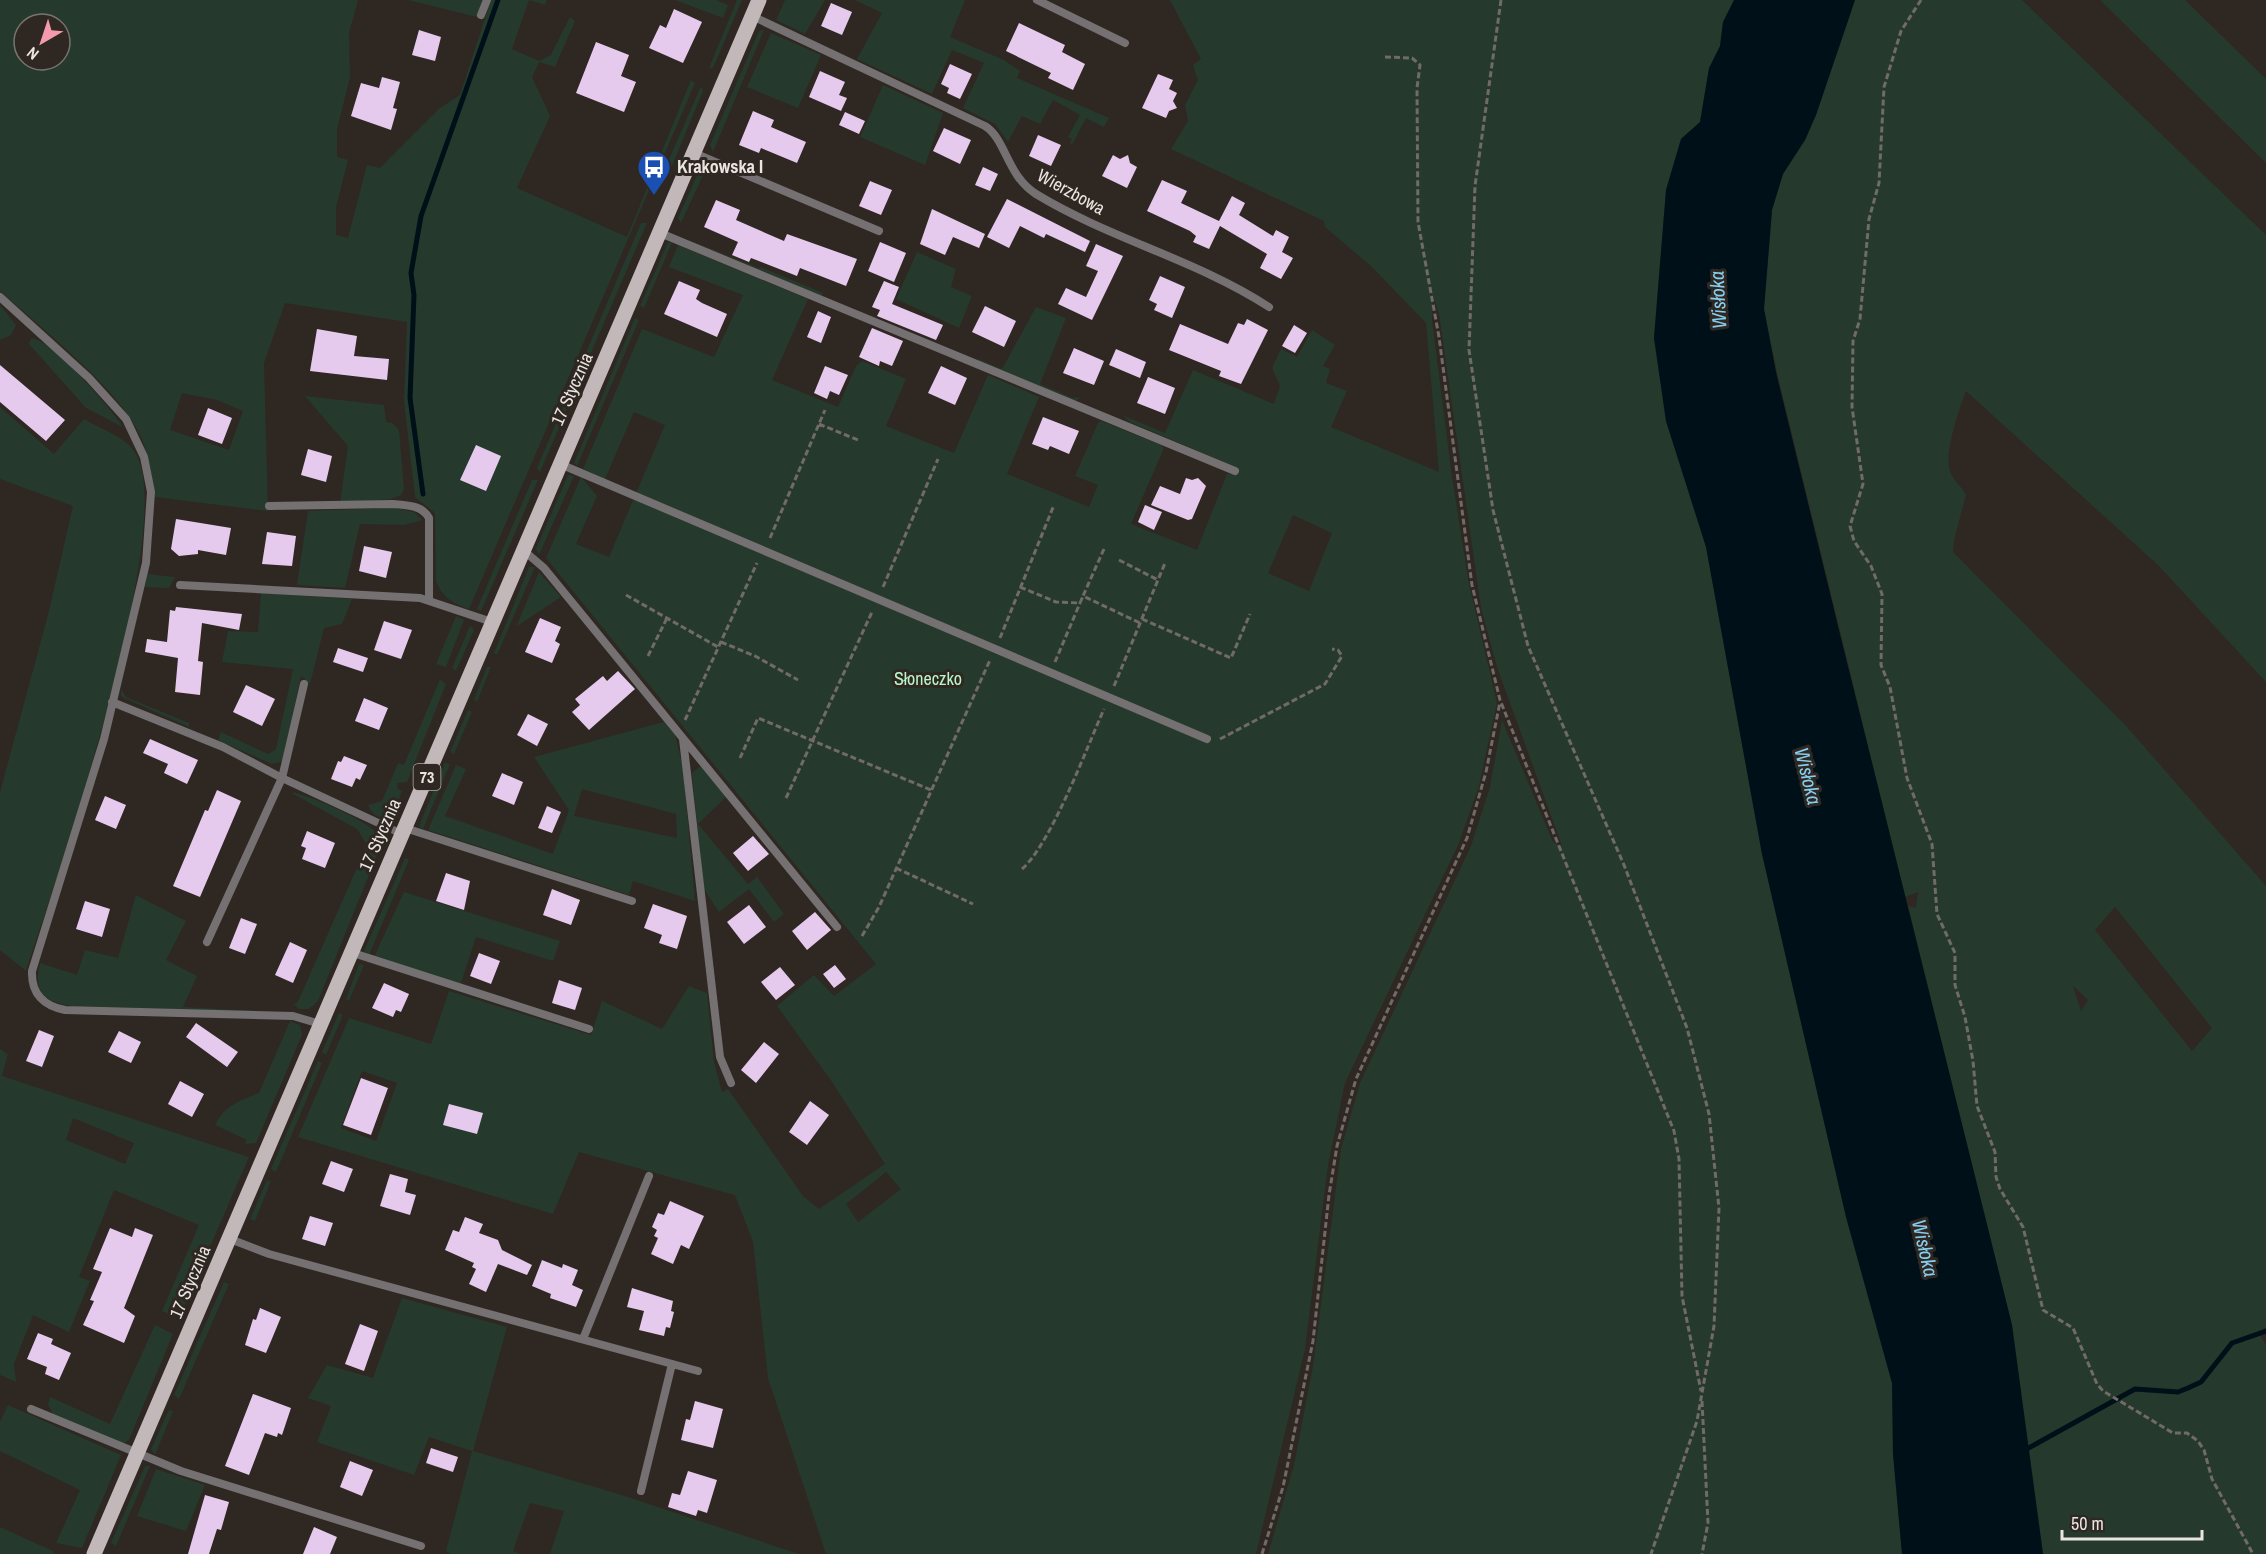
<svg xmlns="http://www.w3.org/2000/svg" width="2266" height="1554" font-family="'Archivo Narrow',sans-serif">
<style>
.green{fill:#253a2c;fill-rule:evenodd}
.water{fill:#001019}
.lines{fill:none;stroke-linecap:round;stroke-linejoin:round}
.stream{stroke:#001019;stroke-width:5}
.building{fill:#e5caee}
.path{stroke:#716a66;stroke-width:3;stroke-dasharray:6 3;stroke-linecap:butt}
.lane{stroke:#757071;stroke-width:8}
.primary{stroke:#c2b7b9;stroke-width:15}
.labels{text-anchor:middle;stroke-width:6;stroke-linejoin:round;paint-order:stroke}
.shield{fill:#2f2722;stroke:#b2aca8;stroke-width:1.5}
.shield-label{font-size:16px;font-weight:bold;fill:#eae5e2}
.poi-label{font-size:18px;font-weight:bold;fill:#eae5e2;stroke:#2f2722;text-anchor:start}
.street-label{font-size:18px;fill:#eae5e2;stroke:#2f2722}
.park-label{font-size:18px;fill:#b8f6c9;stroke:#2f2722}
.water-label{font-size:20px;font-style:italic;fill:#85ceef;stroke:#2f2722}
</style>
<rect width="100%" height="100%" fill="#2f2722"/>
<path class="green" d="M0 0H358L349 33 350 77 337 130V157L348 160 336 207V235L348 238 367 165 380 168 440 108 460 95 491 0H547L545 5 529 0 512 49 539 61 551 55 570 17 575 21 555 67 539 62 532 77 550 116 517 188 627 237 691 80 695 83 469 609C452 603 443 598 436 581L435 513 415 497 404 401 407 322 285 303 264 363 268 511 155 497C152 476 149 455 140 435 119 389 39 326 0 291ZM24 24H60V60H24ZM182 393 217 400 243 411 229 450 170 430Z
M408 0H483L477 17Z
M675 0H716L728 5 723 18Z
M737 0H742L713 68H709Z
M785 0H825L805 34 776 20Z
M855 0H965L950 37 1004 60 1020 71 1017 78 1109 118 1104 127 1086 118 1073 143 1069 145 1072 139 1068 137 1080 115 1053 100 1040 124 1022 116 1008 142 995 124 963 108 984 63 952 50 932 94 857 59 882 13Z
M1170 0H1734L1723 22 1720 46 1709 69 1700 122 1681 139 1666 190 1654 338 1666 421 1706 547 1762 854 1846 1217 1892 1383 1893 1454 1902 1554H1268L1294 1465 1313 1366 1341 1149 1360 1083 1471 846 1490 787 1502 720 1553 842 1562 846 1498 670 1481 608 1439 314 1433 296 1432 320 1452 477 1469 584 1497 703 1479 786 1459 843 1345 1083 1328 1165 1305 1349 1256 1554H826L768 1378 753 1242 735 1195 579 1152 553 1214 298 1137 349 1018 431 1044 449 991 591 1035 602 1001 662 1029 689 986 707 993 714 1062 722 1092 728 1089 803 1196 819 1209 885 1164 830 1079 777 1006 814 975 834 996 876 964 546 558 581 477 597 496 576 544 609 557 665 425 634 412 605 479 583 469 642 329 714 357 743 295 669 267 678 245 808 299 772 380 838 407 856 366 862 361 906 379 886 426 954 453 988 375 1039 397 1007 474 1089 507 1098 485 1075 476 1098 423 1101 421 1161 445 1164 448 1131 524 1197 550 1227 474H1235L1238 468 1130 422 1122 415 1165 433 1193 370 1274 404 1280 386 1272 368 1281 349 1297 357 1312 330 1335 345 1323 366 1330 369 1326 383 1347 391 1331 427 1439 472 1426 323 1371 266 1325 227 1324 221 1171 149 1188 121 1185 105 1198 80 1193 65 1201 59ZM1293 515 1332 533 1309 591 1268 573ZM362 1071 397 1083 376 1141 341 1128ZM886 1172 901 1189 858 1222 846 1204Z
M1855 0H2022L2266 235V682L2159 566 1966 391C1959 410 1944 452 1950 471 1953 481 1962 486 1966 495L1954 540 1953 552 2127 727 2266 886V1329L2264 1328 2260 1335 2266 1345V1554H2043L2012 1325 1908 906 1916 908 1918 892 1905 897 1778 377 1764 309 1772 210 1783 174 1805 140 1816 115ZM2115 907 2212 1028 2192 1051 2095 930ZM2073 986 2088 1000 2081 1011Z
M2100 0H2185L2266 79V163Z
M764 30 713 152 710 145 759 31Z
M771 33 821 55 798 108 747 87Z
M883 85 943 113 925 165 860 137Z
M701 86 703 91 672 166 667 164Z
M705 171 681 223 678 218 698 173Z
M641 223H647L540 472 537 468Z
M682 237 759 268 761 267 823 293 822 296Z
M668 242 672 243 644 308 640 306Z
M917 252 956 269 951 287 972 296 959 328 896 299Z
M0 305 16 325 11 335 0 340Z
M1036 307 1066 318 1040 384 1073 398 1081 397 1076 401 978 361V359L1002 369Z
M635 318 639 320 577 466 574 463Z
M31 338C51 339 111 408 123 427L86 408 29 344Z
M305 396 384 405 386 422 392 423 399 430 404 489 401 495 391 499 340 503 348 446Z
M0 407 54 454 84 419C100 429 127 437 136 454 178 526 55 884 26 971L0 950V792L48 615 73 506 0 479Z
M568 475 574 476 539 555 536 549Z
M532 480H538L481 611 477 609Z
M396 508 414 512 422 520 404 525 360 524 345 588 297 585 308 511Z
M529 567H535L497 655 494 653Z
M539 572 561 597 517 626V625Z
M147 574 175 577 169 588 145 587Z
M261 593 352 599 342 624 324 628 310 684 301 676 283 758 281 762 272 764 218 740 221 732 268 754 276 749 293 669 222 662 228 631 258 632Z
M456 616 464 620 446 667 436 664Z
M470 626 474 630 456 671 452 668Z
M487 667H491L477 702 474 699Z
M440 679 446 684 407 782 397 783 398 789 402 791 392 817C382 821 372 815 368 805L382 801 398 763 404 765Z
M121 689 126 697 189 723V727L126 699 121 696Z
M468 710 472 712 454 754 450 752Z
M664 722 675 735 683 767 695 901 633 881 629 895 428 830 456 765 466 769 445 816 553 854 569 810 534 757ZM582 789 676 814 677 838 574 816Z
M445 763 450 764 423 829 419 826Z
M701 766 726 797 698 824 748 884 757 877 784 914 774 922 749 889 719 912 704 889 692 773Z
M293 792C314 798 372 821 383 840L318 1001 309 1009H299L293 1004 297 1003 300 997 367 845 357 829 293 794Z
M405 858 409 860 369 955 364 951Z
M404 892 560 941 553 961 476 937 460 986 374 957Z
M136 895 186 921 166 960 197 976 183 1007 276 1012 73 1006C44 1002 33 993 40 963L77 975 85 950 118 958Z
M359 964 364 965 349 1001 346 999Z
M339 1013 343 1015 326 1055 322 1052Z
M290 1021 300 1025 302 1035 256 1143 245 1144 247 1140 215 1125C225 1105 239 1101 259 1093Z
M0 1049 8 1054 2 1076 249 1157 179 1318 162 1311 199 1225 114 1190 79 1277 90 1281 69 1332 33 1315 14 1364 16 1382 0 1375ZM73 1118 134 1143 125 1164 66 1140Z
M318 1061 322 1063 276 1172 271 1169Z
M267 1180 271 1181 255 1221 250 1219Z
M224 1282 229 1284 179 1399 174 1395Z
M402 1298 507 1327 473 1451 625 1496 799 1554H550L564 1511 530 1503 513 1551 521 1554H451L446 1551 472 1451 429 1437 414 1475 317 1442 331 1406 308 1398 327 1365 373 1378Z
M155 1325 173 1334 129 1440 124 1443 53 1414 48 1405 50 1397 110 1424Z
M8 1405 121 1455 82 1548 56 1543 80 1490 0 1451V1422Z
M169 1410 173 1411 155 1455 151 1449Z
M145 1466H150L116 1546 111 1543Z
M156 1469 205 1485 186 1531 137 1516Z
M0 1527 53 1551 55 1554H0Z"/>
<path class="water" d="M1734 0H1855L1816 115 1805 140 1783 174 1772 210 1764 309 1776 372 1840 634 2012 1325 2043 1554H1902L1893 1454 1892 1383 1846 1217 1762 854 1706 547 1666 421 1654 338 1666 190 1681 139 1700 122 1709 68 1720 46 1723 22Z"/>
<g class="lines">
<path class="stream" d="M423 494 410 398 414 295 411 273 421 216 498 0
M2025 1450 2135 1389 2178 1392 2188 1388 2201 1382 2232 1343 2266 1331"/>
</g>
<path class="building" d="M831 3 852 12 842 35 821 26Z
M674 9 702 22 683 63 649 48 660 25 666 28Z
M1019 23 1065 45 1062 52 1085 64 1073 90 1048 78 1051 73 1006 51Z
M419 30 441 37 435 61 412 55Z
M596 42 629 55 621 76 636 82 624 112 576 93Z
M950 64 972 74 960 99 947 93 949 88 941 84Z
M820 71 845 82 839 95 847 98 841 111 809 97Z
M1158 74 1173 80 1169 89 1177 93 1173 101 1177 108 1169 111 1166 118 1142 108Z
M382 77 400 82 393 108 397 109 391 130 351 116 361 83 379 88Z
M753 111 774 120 771 127 806 142 797 163 761 148 759 153 739 145Z
M845 112 865 121 859 134 839 125Z
M944 128 971 140 960 164 933 151Z
M1038 135 1061 145 1051 166 1029 156Z
M1113 155 1120 159 1128 155 1130 163 1137 167 1127 188 1102 176Z
M983 167 998 174 990 191 975 185Z
M1162 180 1187 191 1181 203 1219 221 1232 196 1245 203 1239 215 1273 236 1276 230 1289 237 1282 252 1293 258 1281 279 1260 268 1267 254 1220 226 1209 249 1193 242 1196 236 1190 231 1147 211Z
M870 181 892 190 881 215 859 206Z
M1007 199 1090 241 1085 252 1046 234 1044 238 1020 226 1009 248 987 237Z
M716 200 740 210 736 220 784 241 787 234 857 259 846 286 800 268 797 276 751 258 749 262 732 255 738 242 704 227Z
M932 209 985 234 979 248 953 237 945 255 920 244Z
M880 242 906 253 894 282 868 271Z
M1096 244 1123 256 1092 320 1058 304 1066 288 1086 297 1098 271 1086 266Z
M1160 276 1185 287 1172 318 1154 310 1157 304 1149 300Z
M679 281 700 290 696 299 702 303 727 314 717 337 664 314Z
M884 281 899 287 892 304 943 325 936 340 877 316 880 310 872 307Z
M985 306 1016 321 1004 347 972 332Z
M818 311 831 317 821 343 807 337Z
M1247 319 1268 330 1241 384 1219 376 1221 371 1169 350 1180 324 1228 344 1238 323 1244 325Z
M1294 325 1307 333 1295 353 1282 346Z
M872 328 903 341 892 366 880 361 879 366 859 357Z
M317 329 357 336 354 356 389 359 387 380 310 371Z
M1074 348 1104 361 1094 385 1063 373Z
M1116 349 1146 362 1140 378 1109 365Z
M0 365 65 420 46 441 0 402Z
M825 366 848 375 839 395 830 391 827 399 814 393Z
M941 366 967 378 955 405 928 393Z
M1148 377 1175 388 1165 414 1137 403Z
M208 408 232 418 222 444 198 435Z
M1043 417 1079 431 1069 454 1050 446 1048 450 1032 444Z
M476 445 501 456 486 491 460 480Z
M308 449 332 456 326 482 301 475Z
M1186 478 1192 480 1198 478 1206 486 1192 519 1188 520 1151 505 1160 486 1180 494Z
M1145 505 1162 512 1154 530 1138 522Z
M176 519 231 528 226 555 198 550V554L179 556 171 549Z
M267 532 296 536 292 566 262 564Z
M364 546 392 552 386 578 359 571Z
M176 607 242 614 239 630 202 623 198 661 203 662 200 695 175 692 178 658 145 652 147 639 167 642 170 610 175 611Z
M540 618 561 627 555 641 560 644 552 663 525 652Z
M384 621 412 630 401 659 374 650Z
M338 648 368 658 363 672 333 662Z
M618 671 635 689 589 730 572 712 580 705 575 699 603 676 607 681Z
M246 685 275 699 262 726 233 712Z
M364 698 388 708 379 730 355 721Z
M528 714 548 724 537 746 517 735Z
M150 739 198 760 187 784 164 773 168 764 143 753Z
M344 756 367 765 360 780 356 778 352 787 331 779 338 761 341 762Z
M502 773 523 782 514 805 492 796Z
M217 790 241 801 200 897 173 886 205 810 208 811Z
M105 796 126 805 116 829 95 820Z
M547 806 561 812 552 833 538 828Z
M307 831 335 843 325 868 302 859 306 848 301 846Z
M753 836 769 854 748 871 733 853Z
M446 873 470 881 464 910 436 901Z
M552 889 580 900 571 925 543 915Z
M85 901 110 909 102 937 76 929Z
M653 904 687 916 677 949 659 943 662 935 644 928Z
M749 905 766 927 744 944 727 922Z
M815 912 831 930 807 950 792 931Z
M241 918 257 924 245 954 229 948Z
M290 942 307 950 293 983 275 975Z
M479 953 500 961 491 984 470 976Z
M835 965 846 979 834 988 823 974Z
M780 967 795 985 776 1000 761 982Z
M559 980 582 988 575 1010 552 1003Z
M384 983 409 994 401 1012 396 1010 393 1017 372 1008Z
M196 1023 238 1052 227 1067 186 1037Z
M39 1030 54 1036 42 1067 26 1061Z
M119 1031 141 1042 131 1063 108 1052Z
M764 1042 779 1054 756 1083 741 1070Z
M361 1078 388 1088 371 1135 343 1125Z
M180 1081 204 1094 192 1117 168 1104Z
M810 1101 829 1115 807 1145 789 1132Z
M449 1104 483 1113 477 1134 443 1125Z
M331 1161 353 1169 344 1192 322 1184Z
M390 1174 408 1179 405 1192 416 1195 410 1215 380 1206Z
M670 1201 704 1216 689 1249 681 1245 673 1264 651 1254 658 1238 654 1236 657 1230 652 1227 658 1213 664 1215Z
M310 1216 333 1223 325 1246 302 1239Z
M465 1217 483 1224 479 1233 498 1240 502 1250 532 1265 527 1275 498 1264 486 1292 469 1284 476 1269 472 1267 474 1263 445 1250 453 1230 459 1232Z
M110 1228 132 1237 135 1228 153 1235 124 1308 135 1316 124 1343 83 1325 94 1301 90 1300 102 1272 93 1269Z
M542 1260 562 1268 563 1264 578 1270 572 1285 583 1290 576 1307 550 1298 551 1294 532 1286Z
M632 1288 673 1301 671 1311 674 1312 670 1328 666 1327 664 1336 639 1330 644 1311 627 1307Z
M260 1308 281 1317 266 1353 245 1345 253 1319 256 1320Z
M360 1324 378 1331 364 1371 345 1364Z
M38 1333 53 1339 51 1344 71 1353 59 1380 45 1374 47 1367 27 1359Z
M253 1394 291 1408 282 1435 278 1433 277 1437 265 1433 249 1475 225 1466Z
M695 1401 723 1409 713 1448 681 1440 686 1419 690 1420Z
M431 1448 458 1457 453 1472 426 1463Z
M350 1461 373 1470 362 1496 340 1487Z
M688 1471 717 1480 707 1513 698 1510 696 1516 668 1507 672 1493 680 1495Z
M205 1495 229 1502 221 1530 217 1529 209 1554H188Z
M314 1527 337 1537 330 1554H303Z"/>
<g class="lines">
<path class="path" d="M1501 0 1475 186 1469 350 1493 510 1528 646 1624 865 1687 1028 1709 1114 1719 1208 1714 1326 1697 1421 1651 1554
M1921 0 1901 31 1884 87 1879 183 1869 219 1860 319 1853 341 1852 407 1863 484 1850 526 1854 541 1871 566 1882 594 1881 665 1890 687 1907 778 1932 844 1937 914 1955 953V985L1965 1017 1973 1061 1977 1106 1995 1152 1996 1177 2000 1189 2023 1227 2043 1310 2073 1328 2097 1384 2103 1391 2173 1433H2187L2198 1441 2204 1450 2212 1479 2253 1554
M1385 57 1412 58 1420 65 1417 88 1418 222 1439 337 1472 585 1500 700 1674 1131 1679 1159 1682 1296 1701 1391
M819 424 858 440
M770 538 825 410
M1104 549 1083 596 1140 623
M1119 560 1158 580
M883 587 938 459
M1020 587 1056 602 1080 603 1083 596
M626 595 718 647
M1142 619 1231 658 1250 614
M1000 638 1054 505
M721 642 755 656 798 680
M648 656 667 618
M1055 662 1080 603
M1114 686 1165 563
M685 720 757 563
M1220 739 1325 684 1342 656 1338 650 1332 649
M740 758 758 718 931 790
M786 798 872 612
M896 868 973 904
M1022 869C1051 844 1087 747 1104 709
M862 936 879 907 990 660
M1702 1401 1708 1523 1702 1554
M1262 1554 1283 1487 1313 1341 1329 1195 1337 1146 1356 1079 1467 838 1486 772 1500 702"/>
<path class="lane" d="M1037 0 1125 43
M481 15 487 0
M752 16 985 126C1006 139 1007 176 1036 194 1110 239 1197 260 1269 307
M694 153 879 231
M660 233 1235 471
M0 297 89 378 126 419 144 457 151 492 146 563 104 739 32 971C31 994 44 1006 65 1010L293 1016 320 1024
M560 464 1207 739
M269 506 392 504C406 505 422 505 429 518V600
M523 550 544 568 837 927
M180 585 420 598 492 622
M112 702 223 747 282 778 402 834
M683 739 720 1057 731 1083
M405 828 632 901
M207 942 282 778 304 684
M350 952 589 1029
M230 1239 269 1254 698 1371
M583 1339 649 1176
M31 1409 181 1471 421 1546
M641 1491 672 1364"/>
<path class="primary" d="M94 1554 759 0"/>
</g>
<defs>
<symbol id="bus-pin" viewBox="-11 -11 22 30"><path d="M0 17L-7.5 6A9.5 9.5 0 1 1 7.5 6Z" fill="#1a4fb4" stroke="#2f2722"/><path d="M-5-6H5V4H4V6H2V4H-2V6H-4V4H-5ZM-3.5-4V0h7V-4ZM-3.5 1.2v1.5H-2V1.2ZM2 1.2v1.5H3.5V1.2Z" fill="#fff"/></symbol>
</defs>
<g fill-rule="evenodd">
<use href="#bus-pin" x="635" y="148" width="38" height="52"/>
</g>
<g class="labels">
<rect class="shield" x="413.5" y="764" width="27" height="26" rx="4.5"/>
<g class="shield-label">
<text x="427" y="783">73</text>
</g>
<g class="poi-label">
<text x="677" y="173">Krakowska I</text>
</g>
<g class="street-label">
<text transform="translate(1071 192) rotate(29)" y="6">Wierzbowa</text>
<text transform="translate(572 389) rotate(-66)" y="6">17 Stycznia</text>
<text transform="translate(380 835) rotate(-66)" y="6">17 Stycznia</text>
<text transform="translate(190 1282) rotate(-67)" y="6">17 Stycznia</text>
</g>
<g class="park-label">
<text x="928" y="685">Słoneczko</text>
</g>
<g class="water-label">
<text transform="translate(1718 300) rotate(-93)" y="7">Wisłoka</text>
<text transform="translate(1808 776) rotate(76)" y="7">Wisłoka</text>
<text transform="translate(1925 1248) rotate(77)" y="7">Wisłoka</text>
</g>
</g>
<g transform="translate(42 42) rotate(219)"><circle r="28" fill="#2f2722" stroke="#7a736f" stroke-width="1.5"/>
<path d="M0-4.5L10 22L0 15L-10 22Z" fill="#f39aac"/>
<text y="-9" font-size="16" font-weight="bold" text-anchor="middle" fill="#eae5e2">N</text>
</g>
<path d="M2062 1530v9h140v-9" fill="none" stroke="#eae5e2" stroke-width="3"/>
<text x="2071" y="1530" font-size="18" fill="#eae5e2" stroke="#2f2722" stroke-width="4.5" paint-order="stroke">50 m</text>
</svg>
